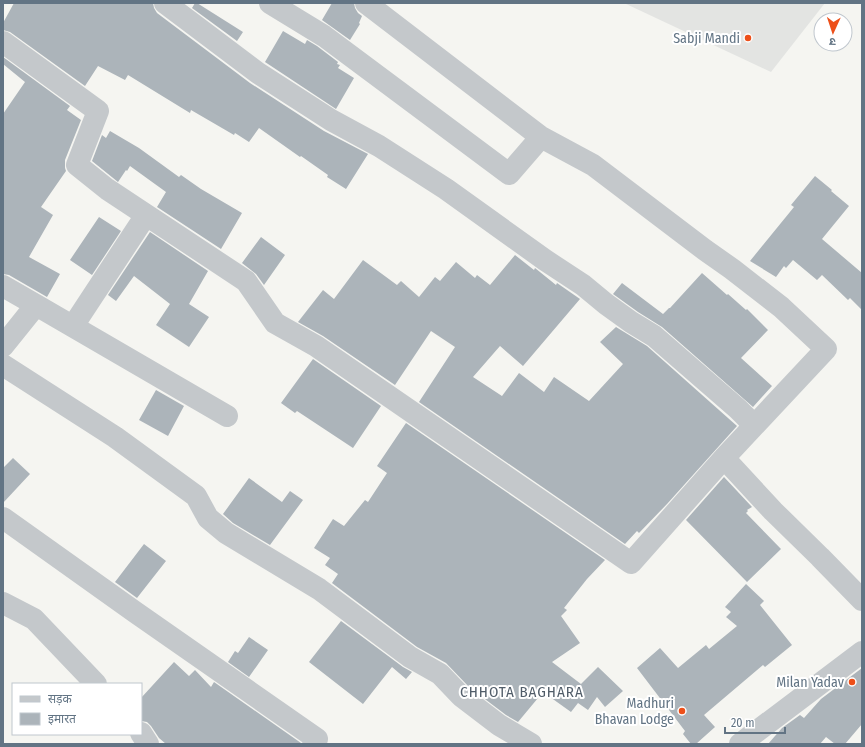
<svg xmlns="http://www.w3.org/2000/svg" width="865" height="747" font-family="'Fira Sans Condensed','Noto Sans Devanagari',sans-serif">
<style>
.built{fill:#e3e4e2}
.building{fill:#acb4ba}
.lines{fill:none;stroke-linecap:round;stroke-linejoin:round}
.minor{stroke:#c4c8cb;stroke-width:22}
.poi-dot{fill:#ed4f19;stroke:#fff;stroke-width:1.5}
.labels{text-anchor:middle;stroke-width:4;stroke-linejoin:round;paint-order:stroke}
.poi-label{font-size:14px;fill:#627484;stroke:#fff;text-anchor:end}
.neighbourhood-label{font-size:15px;letter-spacing:1px;fill:#515d69;stroke:#fff}
</style>
<rect width="100%" height="100%" fill="#f5f5f1"/>
<path class="built" d="M624 3H825L771 72Z"/>
<path class="building" d="M14 3H153L154 8 157 13 250 83 324 131 368 154 346 189 327 177 328 175 301 156 300 157 259 128 249 142 235 133 234 135 191 110 190 113 128 75 125 80 98 66 85 86 10 32 3 30V23Z
M195 3H197L243 32 237 41 192 8Z
M332 3H354L355 8 358 13 362 16 359 23 360 24 350 40 322 20Z
M283 31 305 44 307 40 317 46 338 62 337 64 340 65 338 68 354 78 336 109 265 62Z
M3 57 70 106 67 110 81 120 65 160V168L66 171 41 207 53 215 29 257 60 274 47 297 9 275 3 274V114L25 82 3 64Z
M110 131 139 148 179 177 181 175 201 189 242 213 221 249 157 207 166 192 130 166 127 171 126 170 118 182 92 161 102 135 106 138Z
M815 176 832 190 831 191 849 206 822 239 862 273V310L850 298 848 300 822 275 817 280 793 260 786 268 784 266 776 277 750 261 794 207 791 205Z
M99 217 121 231 92 275 70 260Z
M150 232 208 271 189 304 209 317 189 347 156 325 170 304 134 276 116 301 108 295Z
M261 237 285 255 264 285 256 274 242 263Z
M515 255 534 270 535 268 556 285 557 283 580 299 523 366 500 346 473 377 502 396 519 373 544 392 554 377 589 401 623 364 600 342 616 327 647 346 737 426 667 504 639 533 637 531 625 544 419 402 455 347 431 331 395 385 323 336 298 322 323 290 334 299 363 260 397 285 401 281 419 297 435 277 440 281 456 262 475 278 477 275 490 285Z
M702 273 727 295 728 294 746 310 747 309 768 330 741 358 772 386 753 407 662 327 638 312 613 294 622 283 663 314 669 308H670Z
M313 359 381 406 353 448 297 411 295 413 281 403Z
M156 390 184 406 168 436 139 420Z
M406 423 605 560 587 579 564 608 567 610 561 616 580 643 552 662 581 684 598 667 623 691 605 707 597 697 588 710 578 703 571 712 543 692 518 722 506 715 469 687 446 663 417 647 332 583 338 574 325 565 330 558 314 548 333 519 344 526 365 500 368 502 387 473 377 466Z
M13 458 30 474 3 503V468Z
M724 477 752 507 747 510 748 511 746 513 781 549 747 582 686 520Z
M249 478 282 502 290 491 303 500 270 545 233 523 223 514Z
M144 544 166 561 137 598 115 582Z
M746 584 764 601 760 605 792 645 765 667 763 665 704 715 715 727 696 744H691L683 734 685 731 637 668 660 648 678 668 706 645 709 649 737 626 726 617 731 612 725 607Z
M341 621 403 667 412 672 406 679 392 667 363 704 309 662Z
M249 637 268 650 249 677 228 662 235 651 238 653Z
M174 662 189 676 195 670 211 687 214 682 301 743V744H166L159 738 151 726 147 722 141 721V698Z
M862 668V724L845 744H835L826 737 820 744H768L782 728 800 715 804 718 821 699Z"/>
<g class="lines">
<path class="minor" d="M165 3 258 73 331 120 379 146 446 189 545 260 583 285 606 304 631 322 654 336 738 409 754 425
M270 3 324 36 509 174 541 137 593 165 705 250 732 269 781 307 826 349 724 458 773 511 820 557 862 600
M366 3 541 137
M3 42 98 111 77 165 107 189 246 281 275 323 316 346 631 563 724 458
M3 286 36 305 3 346
M36 305 227 416
M73 326 146 215
M3 365 115 437 196 496 208 518 226 533 319 589 410 657 440 674 461 696 499 725 531 744
M3 518 135 612 317 739 313 744
M3 603 34 619 96 684
M141 733 148 744
M740 744 862 652"/>
</g>
<g class="poi-dot">
<circle cx="748" cy="38" r="4"/>
<circle cx="852" cy="682" r="4"/>
<circle cx="682" cy="711" r="4"/>
</g>
<g class="labels">
<g class="poi-label">
<text x="740" y="43">Sabji Mandi</text>
<text x="844" y="687">Milan Yadav</text>
<text x="674" y="708">Madhuri<tspan x="674" dy="16">Bhavan Lodge</tspan></text>
</g>
<g class="neighbourhood-label">
<text x="522" y="697">CHHOTA BAGHARA</text>
</g>
</g>
<rect width="865" height="747" fill="none" stroke="#627484" stroke-width="8"/>
<rect x="12" y="683" width="130" height="52" fill="#ffffff" stroke="#c0c7ce"/>
<rect x="20" y="696" width="20" height="6" fill="#c4c8cb" stroke="#c0c7ce"/>
<text x="48" y="703" font-size="12" fill="#627484">सड़क</text>
<rect x="20" y="713" width="20" height="12" fill="#acb4ba" stroke="#c0c7ce"/>
<text x="48" y="723" font-size="12" fill="#627484">इमारत</text>
<g transform="translate(833 32) rotate(183)"><circle r="19" fill="#ffffff" stroke="#c0c7ce"/>
<path d="M0-3L7 15L0 10L-7 15Z" fill="#ed4f19"/>
<text y="-6" font-size="11" font-weight="bold" text-anchor="middle" fill="#627484">उ</text>
</g>
<path d="M725 727v6h60v-6" fill="none" stroke="#627484" stroke-width="2"/>
<text x="731" y="727" font-size="12" fill="#627484" stroke="#ffffff" stroke-width="3" paint-order="stroke">20 m</text>
</svg>
